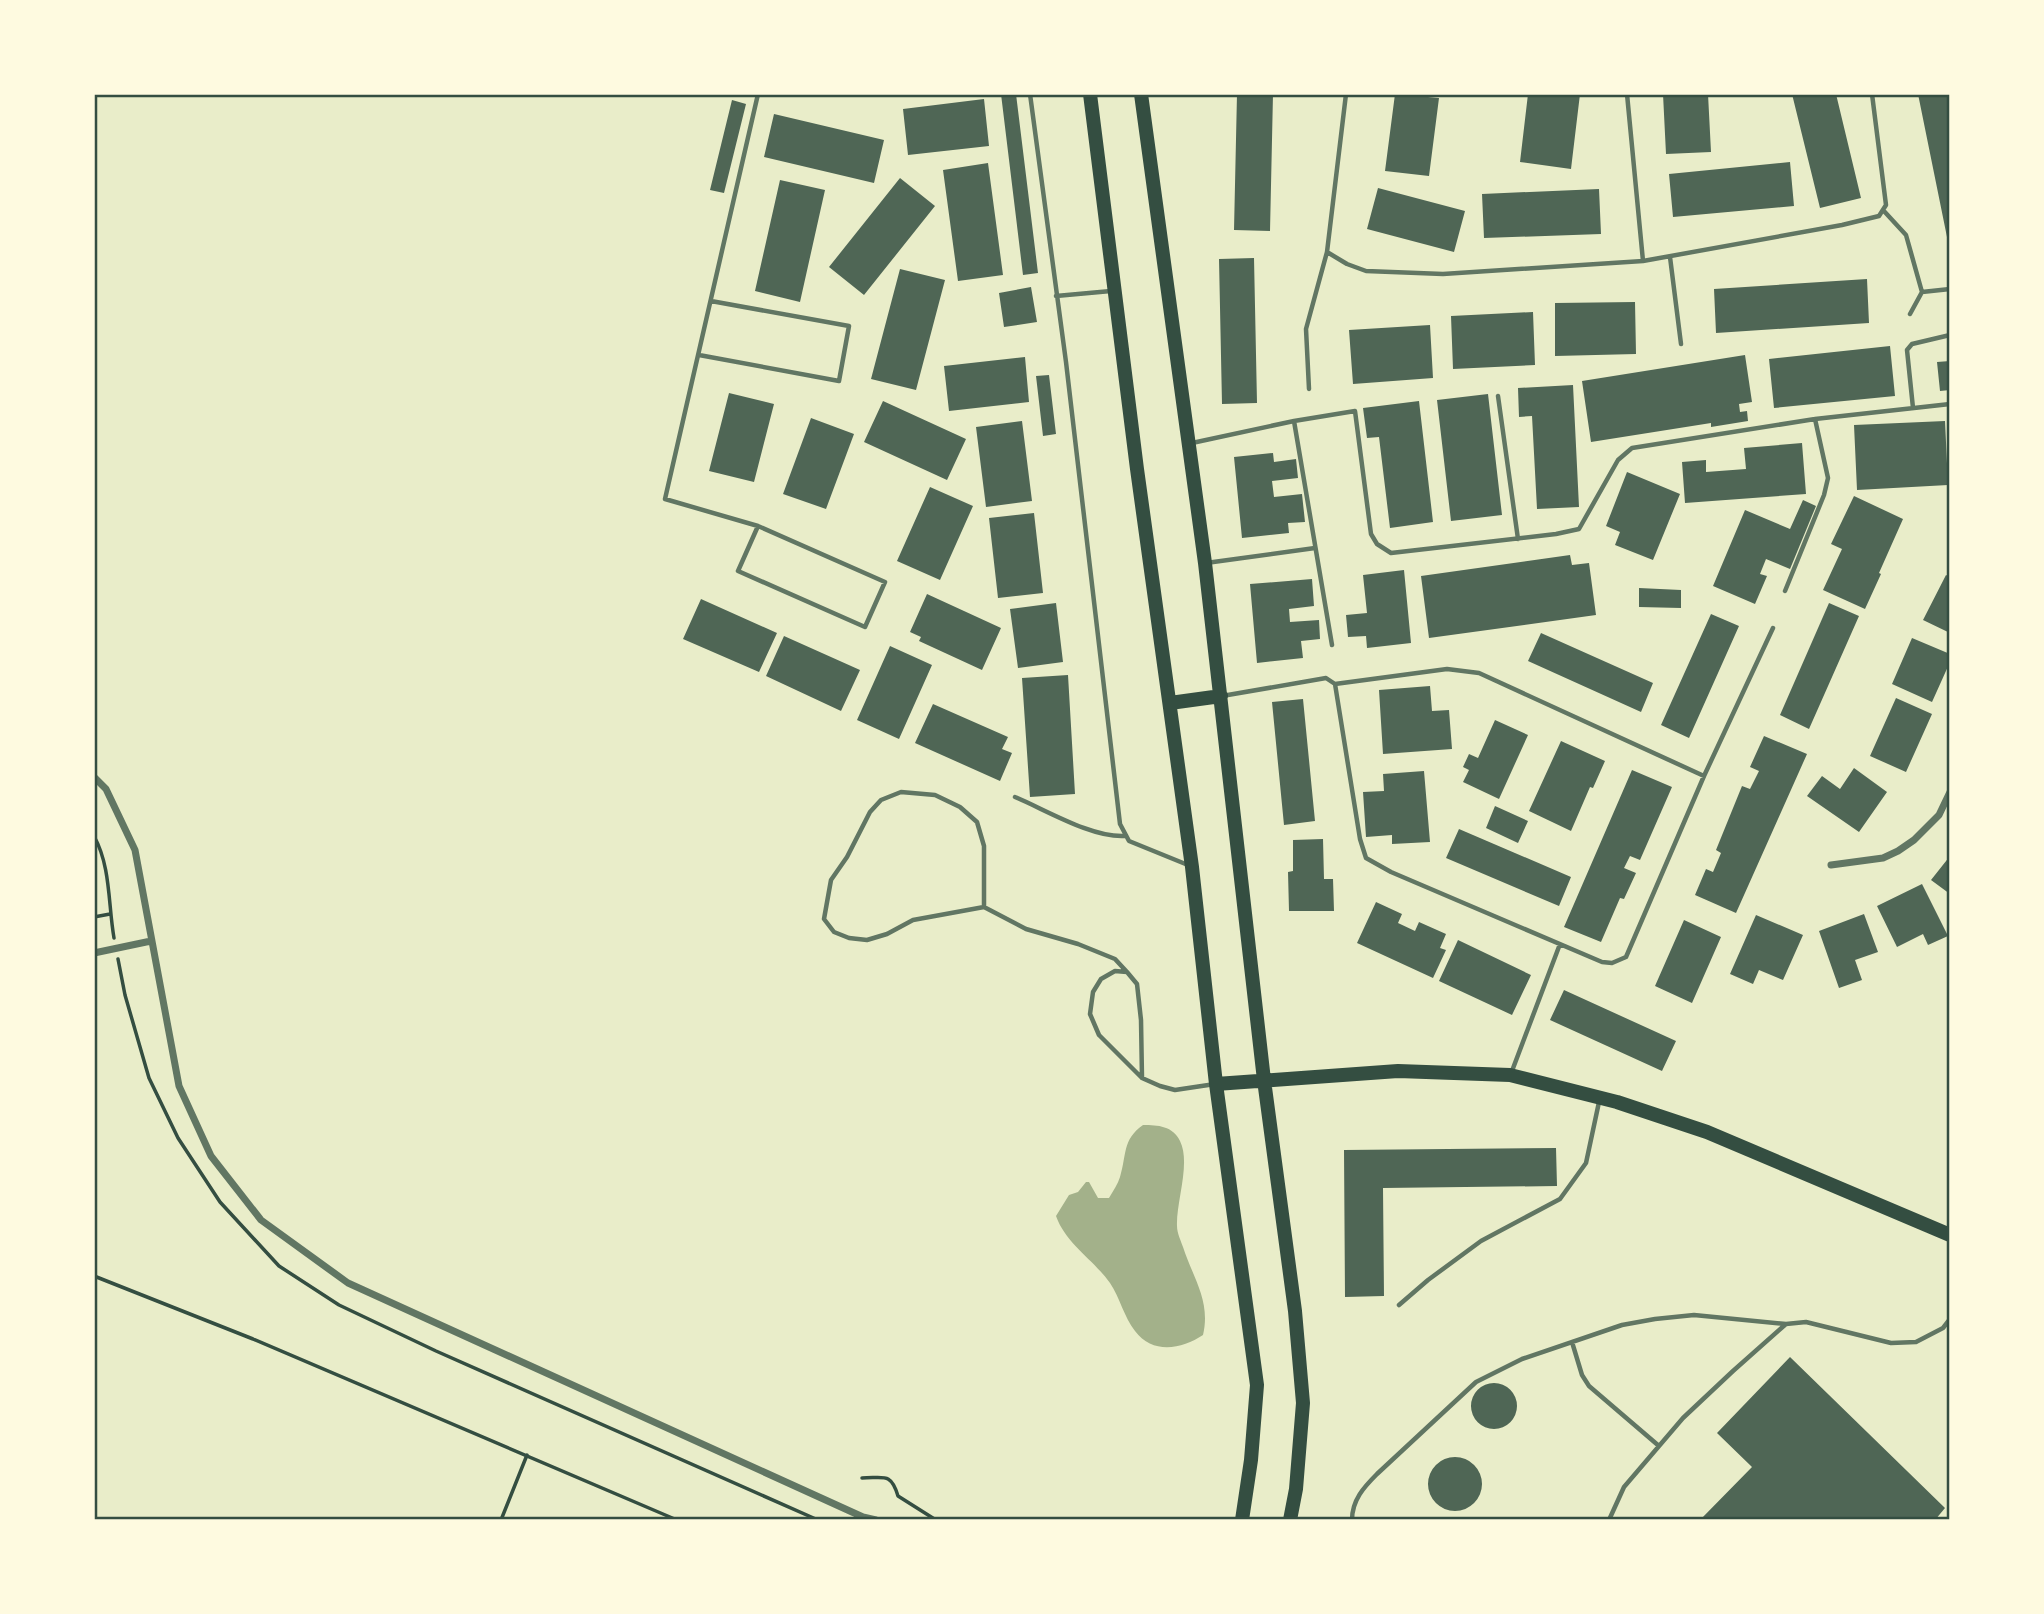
<svg xmlns="http://www.w3.org/2000/svg" width="2044" height="1614" font-family="Manrope,sans-serif">
<style>
.water{fill:#a3b18a}
.building{fill:#4f6655}
.lines{fill:none;stroke-linecap:round;stroke-linejoin:round}
.path{stroke:#344e41;stroke-width:3.5}
.service{stroke:#617663;stroke-width:4.5}
.minor{stroke:#617663;stroke-width:7}
.secondary{stroke:#344e41;stroke-width:14}
.neatline{fill:none;stroke:#344e41;stroke-width:2.5}
</style>
<rect width="100%" height="100%" fill="#e9edc9"/>
<path class="water" d="M1143 1125C1158 1125 1173 1126 1180 1141 1191 1163 1176 1202 1177 1226 1177 1233 1181 1241 1183 1247 1193 1278 1211 1301 1203 1335 1182 1349 1153 1355 1135 1331 1124 1317 1120 1298 1110 1283 1093 1259 1066 1244 1056 1216L1069 1195 1078 1192 1086 1182H1089L1098 1198H1109C1113 1191 1118 1184 1120 1177 1127 1154 1122 1140 1143 1125Z"/>
<path class="building" d="M1001 94H1016L1038 273 1023 275Z
M1237 94H1273L1270 231 1234 230Z
M1395 94 1439 98 1429 176 1385 171Z
M1528 94H1580L1571 169 1520 162Z
M1663 94H1708L1711 152 1666 154Z
M1792 94H1836L1861 198 1820 208Z
M1918 94H1950V242H1948Z
M984 99 989 146 908 155 903 109Z
M732 100 746 104 724 193 710 190Z
M774 114 884 140 874 183 764 157Z
M1790 162 1794 206 1673 217 1669 174Z
M988 163 1003 275 958 281 943 170Z
M900 178 935 206 864 295 829 267Z
M780 180 825 190 800 302 755 291Z
M1378 188 1465 211 1454 252 1367 229Z
M1599 189 1601 234 1484 238 1482 194Z
M1254 258 1257 403 1222 404 1219 259Z
M900 269 945 280 916 390 871 379Z
M1867 279 1869 323 1716 333 1714 289Z
M1031 287 1037 322 1004 327 999 293Z
M1635 302 1636 354 1555 356V303Z
M1533 312 1535 365 1453 369 1451 316Z
M1430 325 1433 378 1353 384 1349 330Z
M1890 346 1895 396 1774 408 1769 359Z
M1745 355 1752 402 1739 404 1740 412 1747 411 1748 421 1711 427V423L1591 442 1582 381Z
M1025 357 1029 402 949 411 944 366Z
M1950 361V390L1940 391 1937 362Z
M1049 375 1056 434 1043 436 1036 376Z
M1573 385 1579 507 1537 509 1532 416 1519 417 1518 388Z
M729 393 774 404 754 482 709 471Z
M1488 394 1502 515 1451 521 1437 400Z
M883 401 966 439 947 480 864 442Z
M1419 401 1433 522 1390 528 1379 437 1367 438 1363 408Z
M811 418 854 434 826 509 783 494Z
M1022 421 1032 501 986 507 976 427Z
M1945 421 1948 485 1857 490 1854 425Z
M1802 443 1806 494 1685 503 1682 462 1706 460V472L1746 469 1744 448Z
M1273 453 1274 462 1296 459 1298 478 1272 481 1274 497 1302 494 1305 522 1288 523 1289 533 1242 538 1234 457Z
M1627 472 1680 494 1653 560 1615 545 1620 532 1606 526Z
M930 487 973 506 940 580 897 561Z
M1854 496 1903 519 1879 573 1881 574 1865 609 1823 590 1842 549 1831 544Z
M1803 500 1816 506 1790 569 1766 559 1760 574 1767 576 1755 604 1713 586 1745 510 1790 529Z
M1034 513 1043 593 998 598 989 518Z
M1570 555 1572 565 1589 563 1596 615 1429 638 1421 576Z
M1404 570 1411 643 1367 648 1366 636 1348 637 1346 615 1367 613 1363 575Z
M1946 575 1950 577V633L1923 620Z
M1312 579 1314 606 1289 609 1290 622 1319 620 1320 639 1301 641 1303 658 1257 663 1250 584Z
M1639 588 1681 590V608L1639 607Z
M927 594 1001 628 982 670 919 641 921 637 910 632Z
M701 599 777 633 759 672 683 639Z
M1056 603 1063 662 1018 668 1010 609Z
M1829 603 1859 616 1809 729 1780 715Z
M1711 614 1739 626 1689 738 1661 725Z
M1541 633 1653 683 1641 712 1528 661Z
M784 636 860 670 841 711 766 676Z
M1912 638 1950 654V662L1932 702 1892 684Z
M890 646 932 665 899 739 857 720Z
M1068 675 1075 794 1030 797 1022 678Z
M1430 686 1432 711 1449 710 1452 749 1383 754 1379 690Z
M1896 698 1932 714 1906 772 1870 756Z
M1303 699 1315 821 1284 825 1272 702Z
M933 704 1008 737 1002 749 1012 753 1000 781 915 743Z
M1495 720 1528 735 1499 799 1463 782 1469 770 1463 767 1469 754 1478 758Z
M1764 736 1807 754 1736 913 1695 895 1706 869 1713 872 1721 853 1716 850 1742 786 1750 789 1759 771 1750 767Z
M1561 741 1605 761 1593 788 1590 787 1571 831 1529 811Z
M1854 768 1887 792 1859 832 1807 796 1822 776 1840 789Z
M1632 770 1672 787 1640 860 1630 856 1624 868 1636 873 1624 899 1620 898 1601 942 1564 927Z
M1424 771 1430 842 1392 844V835L1366 837 1363 792 1384 791 1383 774Z
M1495 806 1528 821 1518 843 1486 828Z
M1459 829 1571 877 1559 906 1446 858Z
M1323 839 1324 879H1333L1334 911H1289L1288 872 1293 871V840Z
M1950 856V894L1931 880Z
M1922 884 1948 936 1928 945 1923 934 1897 947 1877 906Z
M1376 902 1402 914 1398 923 1415 931 1419 922 1446 934 1440 948 1446 950 1433 978 1357 943Z
M1864 914 1878 952 1855 960 1862 980 1839 988 1819 931Z
M1756 915 1803 935 1783 980 1759 970 1753 984 1730 974Z
M1684 920 1721 937 1692 1003 1655 986Z
M1458 940 1531 975 1512 1015 1439 981Z
M1564 990 1676 1041 1662 1071 1550 1020Z
M1556 1148 1557 1186 1383 1188 1384 1296 1345 1297 1344 1150Z
M1790 1357 1945 1508 1935 1520H1700L1752 1467 1717 1433Z
M1471 1406a23 23 0 1 1 46 0a23 23 0 1 1-46 0Z
M1428 1484a27 27 0 1 1 54 0a27 27 0 1 1-54 0Z"/>
<g class="lines">
<path class="path" d="M94 836C111 867 108 904 114 938
M94 917 110 914
M118 959 125 995 149 1078 178 1138 220 1202 279 1266 339 1305 436 1351 818 1520
M94 1276 253 1339 677 1520
M862 1478C884 1478 891 1472 898 1496L936 1520
M501 1520 527 1455"/>
<path class="service" d="M1030 94 1066 362 1120 824 1129 841 1188 865
M1627 94 1643 261
M1883 210 1906 235 1922 292 1910 314
M1327 252 1347 264 1366 271 1443 274 1643 261 1842 225 1879 216 1886 205 1872 94
M1670 257 1681 344
M1922 292 1950 289
M1056 296 1111 291
M699 355 839 381 849 326 711 301
M1309 389 1306 329 1327 252 1346 94
M1498 396 1518 539
M1913 408 1907 350 1912 344 1950 335
M1294 421 1332 645
M1192 443 1294 421 1355 411 1371 534 1377 544 1391 553 1556 534 1579 529 1618 460 1632 448 1815 419 1950 404
M758 526 738 571 865 627 885 582 758 526 665 499 758 94
M1206 563 1315 548
M1785 591 1824 495 1828 478 1815 419
M1335 684 1360 839 1366 858 1391 872 1602 962 1612 963 1626 957 1704 776 1773 628
M1222 696 1326 678 1335 684 1447 669 1479 673 1704 776
M1015 797C1046 810 1092 838 1125 836
M984 907V846L977 822 960 807 935 795 901 792 881 800 870 812 847 857 831 880 824 919 834 932 849 938 867 940 887 934 913 920 984 907 1026 929 1078 944 1115 959 1127 972
M1512 1071 1560 944
M1142 1078 1141 1020 1137 984 1127 972 1115 971 1101 979 1093 992 1090 1014 1099 1035 1142 1078 1160 1086 1175 1090 1215 1084
M1399 1305 1428 1280 1481 1241 1560 1199 1586 1163 1599 1102
M1572 1342 1582 1375 1589 1386 1659 1446
M1352 1520C1352 1500 1364 1487 1377 1474L1476 1382 1522 1359 1622 1325 1655 1319 1694 1315 1786 1324
M1609 1520 1624 1487 1683 1418 1733 1371 1786 1324 1806 1322 1891 1343 1916 1342 1943 1328 1950 1319"/>
<path class="minor" d="M94 777 106 789 135 850 179 1086 211 1156 261 1220 348 1283 863 1517 876 1520
M1831 865 1883 858 1898 851 1914 840 1939 815 1950 792
M94 953 151 941"/>
<path class="secondary" d="M1090 94 1137 469 1192 867 1216 1084 1257 1385 1251 1460 1242 1520
M1141 94 1205 563 1264 1080 1295 1311 1303 1403 1296 1489 1290 1520
M1170 703 1221 696
M1216 1084 1398 1071 1510 1075 1617 1102 1707 1132 1950 1235"/>
</g>
<rect width="2044" height="1614" fill="none" stroke="#fefae0" stroke-width="192"/>
<rect x="96" y="96" width="1852" height="1422" class="neatline"/>
</svg>
